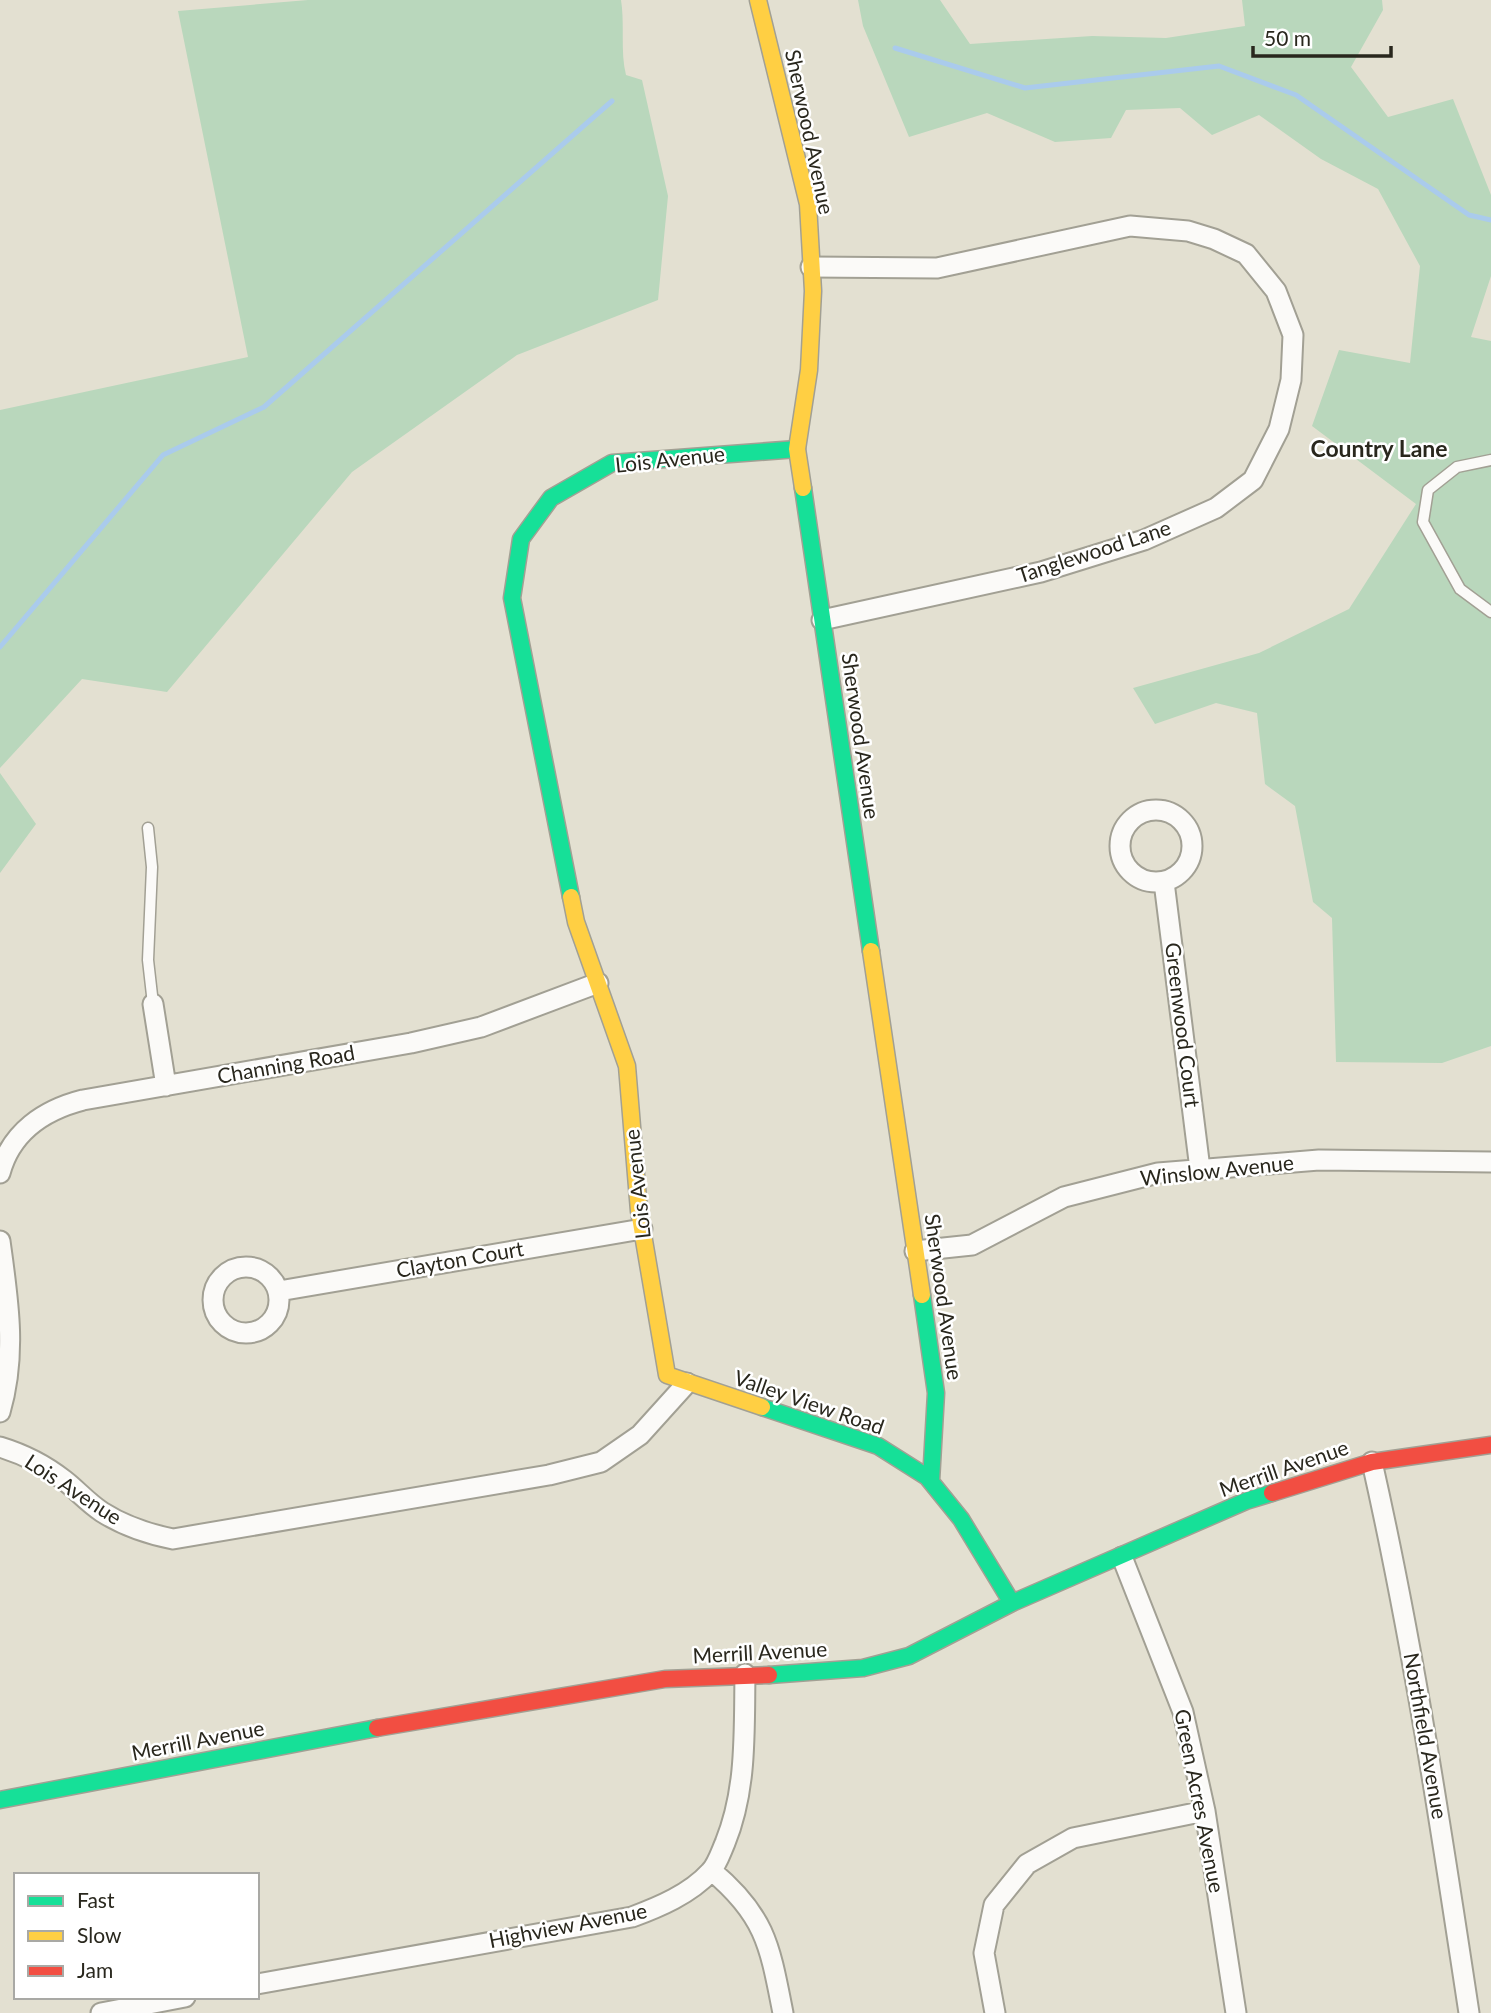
<svg xmlns="http://www.w3.org/2000/svg" width="1491" height="2013" font-family="Lato,sans-serif">
<style>
.green{fill:#b9d7bc}
.lines{fill:none;stroke-linecap:round;stroke-linejoin:round}
.stream{stroke:#aacbec;stroke-width:5}
.lane-casing{stroke:#a2a094;stroke-width:13}
.street-casing{stroke:#a2a094;stroke-width:23}
.fast-casing{stroke:#a2a094;stroke-width:19}
.slow-casing{stroke:#a2a094;stroke-width:19}
.jam-casing{stroke:#a2a094;stroke-width:19}
.lane{stroke:#fbfaf8;stroke-width:10}
.street{stroke:#fbfaf8;stroke-width:19}
.fast{stroke:#16e098;stroke-width:16}
.slow{stroke:#ffcf43;stroke-width:16}
.jam{stroke:#f24e42;stroke-width:16}
.labels{text-anchor:middle;stroke-width:5;stroke-linejoin:round;paint-order:stroke}
.street-label{font-size:21px;fill:#29271d;stroke:#fff}
.neighbourhood-label{font-size:23px;font-weight:bold;fill:#29271d;stroke:#fff}
</style>
<rect width="100%" height="100%" fill="#e3e0d1"/>
<path class="green" d="M308 0H621C625 25 620 51 626 75L642 80 668 196 658 300 517 355 352 472 167 692 82 679 0 768V410L248 357 178 11Z
M858 0H940L970 44 1092 36 1166 38 1245 26 1242 0H1382L1383 10 1351 67 1388 117 1453 99 1491 195V276L1471 337 1491 341V1046L1442 1063 1336 1062 1332 918 1313 902 1295 806 1265 784 1257 713 1216 703 1155 724 1133 688 1259 653 1349 609 1416 504 1312 426 1339 350 1410 363 1420 266 1378 189 1321 159 1259 115 1212 135 1180 108 1126 110 1111 138 1055 142 987 113 909 137 863 26Z
M0 773 36 824 0 873Z"/>
<g class="lines">
<path class="stream" d="M895 48 1025 88 1219 66 1296 95 1469 215 1491 220
M0 647 163 455 264 407 612 101"/>
<defs>
<path id="lane" d="M1491 460 1457 467 1428 490 1423 522 1460 589 1491 612
M148 828 152 867 148 960 153 1004"/>
<path id="street" d="M811 267 937 268 1130 226 1188 231 1214 239 1246 254 1276 291 1293 335 1291 380 1279 429 1253 480 1216 508 1144 540 1041 572 822 620
M1120 846a36 36 0 1 1 72 0a36 36 0 1 1-72 0Z
M1164 882 1200 1169
M153 1004 166 1086
M0 1173C11 1132 44 1110 83 1100L411 1043 481 1027 598 983
M0 1241C8 1299 17 1354 0 1412
M915 1251 972 1245 1064 1197 1158 1173 1319 1160 1491 1162
M213 1300a33 33 0 1 1 66 0a33 33 0 1 1-66 0Z
M279 1291 642 1229
M0 1447C23 1454 45 1465 64 1480 77 1490 87 1502 102 1512 124 1526 148 1534 173 1539L549 1475 601 1462 640 1435 687 1383
M1372 1462C1413 1644 1441 1828 1469 2013
M1122 1557 1183 1712 1205 1811 1236 2013
M712 1871C766 1916 770 1947 783 2013
M257 1984 632 1917C659 1907 690 1894 710 1872 717 1865 721 1852 725 1843 747 1789 744 1732 745 1674
M101 2013 185 1997
M995 2013 984 1953 994 1905 1027 1864 1073 1838 1205 1811"/>
<path id="fast" d="M803 488 871 951
M571 897 512 598 521 539 551 498 612 463 797 449
M922 1295 936 1393 931 1481
M762 1407 878 1446 927 1477 961 1519 1012 1603
M769 1675 863 1668 909 1656 1012 1603 1246 1501 1272 1493
M0 1800 377 1728"/>
<path id="slow" d="M758 0 808 204 813 291 809 370 797 449 803 488
M571 897 576 922 627 1066 639 1211 667 1375 762 1407
M871 951 922 1295"/>
<path id="jam" d="M1272 1493 1372 1462 1491 1445
M377 1728 665 1679 769 1675"/>
</defs>
<use href="#lane" class="lane-casing"/>
<use href="#street" class="street-casing"/>
<use href="#fast" class="fast-casing"/>
<use href="#slow" class="slow-casing"/>
<use href="#jam" class="jam-casing"/>
<use href="#lane" class="lane"/>
<use href="#street" class="street"/>
<use href="#fast" class="fast"/>
<use href="#slow" class="slow"/>
<use href="#jam" class="jam"/>
</g>
<g class="labels">
<g class="street-label">
<text transform="translate(809 132) rotate(78)" y="7">Sherwood Avenue</text>
<text transform="translate(670 460) rotate(-6)" y="7">Lois Avenue</text>
<text transform="translate(1094 552) rotate(-18)" y="7">Tanglewood Lane</text>
<text transform="translate(860 736) rotate(82)" y="7">Sherwood Avenue</text>
<text transform="translate(1182 1025) rotate(83)" y="7">Greenwood Court</text>
<text transform="translate(286 1065) rotate(-10)" y="7">Channing Road</text>
<text transform="translate(1217 1171) rotate(-6)" y="7">Winslow Avenue</text>
<text transform="translate(638 1184) rotate(-96)" y="7">Lois Avenue</text>
<text transform="translate(460 1260) rotate(-10)" y="7">Clayton Court</text>
<text transform="translate(943 1297) rotate(82)" y="7">Sherwood Avenue</text>
<text transform="translate(809 1403) rotate(19)" y="7">Valley View Road</text>
<text transform="translate(1284 1469) rotate(-19)" y="7">Merrill Avenue</text>
<text transform="translate(73 1490) rotate(33)" y="7">Lois Avenue</text>
<text transform="translate(760 1653) rotate(-3)" y="7">Merrill Avenue</text>
<text transform="translate(1425 1736) rotate(80)" y="7">Northfield Avenue</text>
<text transform="translate(198 1741) rotate(-11)" y="7">Merrill Avenue</text>
<text transform="translate(1199 1801) rotate(79)" y="7">Green Acres Avenue</text>
<text transform="translate(568 1926) rotate(-11)" y="7">Highview Avenue</text>
</g>
<g class="neighbourhood-label">
<text x="1379" y="457">Country Lane</text>
</g>
</g>
<rect x="14" y="1873" width="245" height="126" fill="#ffffff" stroke="#a9a9a5" stroke-width="2"/>
<rect x="28" y="1896" width="35" height="10" fill="#16e098" stroke="#a9a9a5" stroke-width="2"/>
<text x="77" y="1908" font-size="21" fill="#29271d">Fast</text>
<rect x="28" y="1931" width="35" height="10" fill="#ffcf43" stroke="#a9a9a5" stroke-width="2"/>
<text x="77" y="1943" font-size="21" fill="#29271d">Slow</text>
<rect x="28" y="1966" width="35" height="10" fill="#f24e42" stroke="#a9a9a5" stroke-width="2"/>
<text x="77" y="1978" font-size="21" fill="#29271d">Jam</text>
<path d="M1253 46v10h138v-10" fill="none" stroke="#29271d" stroke-width="3.5"/>
<text x="1264" y="46" font-size="21" fill="#29271d" stroke="#ffffff" stroke-width="5" paint-order="stroke">50 m</text>
</svg>
